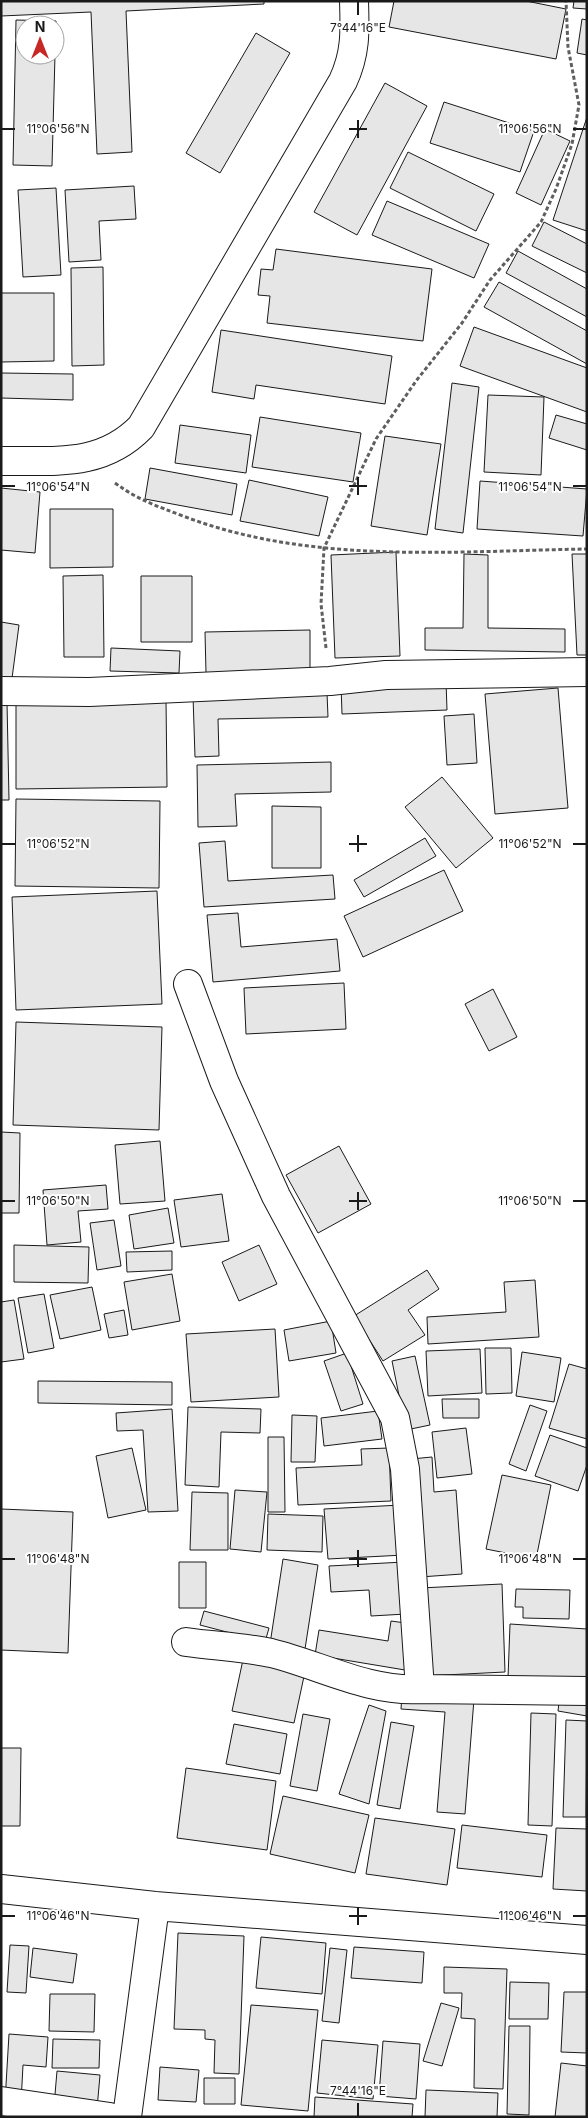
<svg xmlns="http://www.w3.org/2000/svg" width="588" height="2118" font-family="Inter,sans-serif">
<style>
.building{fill:#e6e6e6;stroke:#1a1a1a}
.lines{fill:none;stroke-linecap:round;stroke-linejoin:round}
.minor-casing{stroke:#1a1a1a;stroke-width:30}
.path{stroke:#5f5f5f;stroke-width:3;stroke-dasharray:4 2.5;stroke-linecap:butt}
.minor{stroke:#fff;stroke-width:28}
.ticks{fill:none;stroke:#1a1a1a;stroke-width:2}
.ticks-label{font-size:12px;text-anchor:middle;fill:#1a1a1a;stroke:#fff;stroke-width:4;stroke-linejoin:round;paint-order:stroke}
</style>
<rect width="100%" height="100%" fill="#fff"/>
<path class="building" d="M1 1H264V4L126 11 132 152 97 154 91 12 1 16Z
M394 1H526L566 9 556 59 389 27Z
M574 1H587V9L573 8Z
M582 19 587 20V55L577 53Z
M16 20 56 21 55 46V25H25V55H55L52 166 13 165Z
M256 33 290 53 220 173 186 153Z
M385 83 427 106 357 235 314 212Z
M444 102 534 131 520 172 430 143Z
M587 117V231L553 220Z
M545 129 570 141 541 205 516 193Z
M408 152 494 194 476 231 390 188Z
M134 186 136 219 99 221 101 260 69 262 65 190Z
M56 188 61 275 23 277 18 190Z
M387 201 489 244 474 278 372 235Z
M544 222 587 244V273L532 246Z
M276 249 432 269 423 341 267 323 270 296 258 295 261 269 273 270Z
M518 251 587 289V317L506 273Z
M103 267 104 365 72 366 71 268Z
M499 282 587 331V364L484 307Z
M1 293H54V361L1 362Z
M474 327 587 368V412L460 366Z
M221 330 392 356 385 404 256 385 254 399 212 392Z
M1 373 73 374V400L1 398Z
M452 383 479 387 463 533 435 529Z
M488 395 544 397 541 475 484 472Z
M556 415 587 424V450L549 438Z
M260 417 361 433 353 482 252 467Z
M180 425 251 435 246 473 175 463Z
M385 436 441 444 427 535 371 526Z
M150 468 237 484 232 515 145 499Z
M249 480 328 497 319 536 240 521Z
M480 481 587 489 583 536 477 529Z
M1 488 40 492 35 553 1 550Z
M50 509H113V567L50 568Z
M396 552 400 656 335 658 331 555Z
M464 554 488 555V628L565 629V652L425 650V628H463Z
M572 554H587V655H577Z
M103 575 104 657H64L63 576Z
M141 576H192V642H141Z
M1 622 19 625 11 686 1 685Z
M310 630V672L206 673 205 632Z
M111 648 180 651 179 673 110 671Z
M446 681 447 710 342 714 341 685Z
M558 688 568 808 495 814 485 694Z
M327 693 328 717 218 719 219 756 195 757 193 696Z
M16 699H166L167 787 16 789Z
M7 702 9 800H1V703Z
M474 714 477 763 447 765 444 716Z
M331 762V792L235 794 237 826 198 827 197 765Z
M442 777 493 838 456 868 405 807Z
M16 799 160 801 159 888 15 886Z
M272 806 321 807V868H272Z
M425 838 436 856 364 897 354 880Z
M225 841 228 881 333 875 335 899 204 907 199 843Z
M444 870 463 911 363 957 344 916Z
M157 891 162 1004 16 1010 12 897Z
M238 913 241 947 337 939 340 971 213 982 207 915Z
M344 983 346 1029 246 1034 244 988Z
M493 989 517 1037 489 1051 465 1004Z
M16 1022 162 1027 159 1130 13 1125Z
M1 1132 20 1133 19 1213H1Z
M160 1141 165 1201 120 1204 115 1145Z
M339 1146 371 1204 318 1233 286 1175Z
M106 1185 108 1209 78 1211 81 1242 47 1245 43 1190Z
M222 1194 229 1241 181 1247 174 1200Z
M168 1208 174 1243 134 1249 129 1215Z
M114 1220 121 1266 97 1270 90 1223Z
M14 1245 89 1247 88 1283 14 1282Z
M259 1245 277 1284 239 1301 222 1262Z
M172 1251V1270L127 1272 126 1252Z
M427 1270 439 1289 408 1310 425 1335 383 1361 354 1316Z
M172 1274 180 1321 132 1330 124 1282Z
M535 1280 539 1337 428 1344 427 1317 506 1312 504 1282Z
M92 1287 101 1330 60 1339 50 1295Z
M44 1294 54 1348 28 1353 18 1298Z
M14 1300 24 1359 1 1362V1302Z
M124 1310 128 1335 109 1338 104 1314Z
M331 1321 336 1353 289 1361 284 1330Z
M275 1329 279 1397 191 1402 186 1334Z
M485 1348H511L512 1393 486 1394Z
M480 1349 482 1393 428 1396 426 1351Z
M522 1352 561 1358 554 1402 516 1396Z
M347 1353 363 1404 341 1411 324 1361Z
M415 1356 430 1425 406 1430 392 1361Z
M569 1364 587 1369V1439L549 1428Z
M38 1381 172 1382V1405L38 1403Z
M442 1399H479V1418H443Z
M530 1405 547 1411 526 1471 509 1464Z
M188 1407 261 1409 260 1433 221 1432 219 1487 185 1485Z
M172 1409 178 1511 148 1512 143 1430 117 1431 116 1413Z
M378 1411 382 1439 324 1446 321 1418Z
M292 1415 317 1416 315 1462H291Z
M466 1428 472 1474 437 1478 432 1432Z
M550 1435 587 1448V1465L578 1491 535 1476Z
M268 1437H284L285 1512H268Z
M132 1448 146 1510 108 1518 96 1456Z
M389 1448 391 1501 298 1505 296 1468 362 1465 361 1449Z
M432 1457 434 1492 456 1490 462 1574 420 1577 411 1459Z
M502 1475 551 1485 536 1559 486 1549Z
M235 1490 267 1492 261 1552 230 1549Z
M192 1492 228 1493V1550H190Z
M401 1505 404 1555 328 1559 324 1509Z
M1 1509 73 1512 68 1653 1 1650Z
M268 1514 323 1516 322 1552 267 1550Z
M283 1559 318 1565 305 1649 270 1644Z
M179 1562H206V1608H179Z
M404 1562 406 1614 371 1616 369 1590 331 1592 329 1566Z
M502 1584 505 1672 424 1676 420 1588Z
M516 1589 570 1590 569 1619 523 1618V1607H515Z
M204 1611 269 1628 265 1642 200 1625Z
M391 1621 413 1624 405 1670 315 1655 319 1630 388 1641Z
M510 1624 587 1629V1682L508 1678Z
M244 1655 306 1667 294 1723 232 1711Z
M402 1694 474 1699 465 1814 437 1812 445 1712 401 1709Z
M560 1694 587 1698V1716L558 1711Z
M369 1705 386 1711 369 1804 339 1794Z
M531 1713 556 1714 552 1826 528 1825Z
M303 1714 330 1719 317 1791 290 1786Z
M566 1720 587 1721 586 1817H563Z
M391 1722 414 1726 400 1809 377 1805Z
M234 1724 287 1734 280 1774 226 1764Z
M1 1748H21L20 1826H1Z
M186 1768 276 1781 267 1850 177 1838Z
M283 1796 369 1815 355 1873 270 1854Z
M375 1818 455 1829 447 1885 366 1874Z
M462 1825 547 1835 542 1877 457 1868Z
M556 1828 587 1829V1891L553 1889Z
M178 1933 244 1936 239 2074 214 2073 215 2040 205 2039V2030L174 2029Z
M261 1937 326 1943 322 1994 256 1988Z
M10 1945 29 1946 26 1993 7 1992Z
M354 1947 424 1952 422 1983 351 1978Z
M33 1948 77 1954 73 1983 30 1977Z
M330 1948 347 1950 339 2023 322 2021Z
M444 1967 507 1969 503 2089 474 2088 475 2019 461 2018 462 1993H444Z
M510 1982 549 1983 548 2019H509Z
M564 1992H587V2053L561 2052Z
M50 1994H95L94 2032 49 2031Z
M441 2003 459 2008 442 2066 423 2061Z
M251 2005 318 2010 308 2111 241 2105Z
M509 2026H530L529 2115 507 2114Z
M9 2034 48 2037 46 2067 23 2065 21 2103 5 2102Z
M53 2039 100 2040 99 2068H52Z
M322 2040 378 2045 373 2099 317 2093Z
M383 2041 420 2044 416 2099 379 2096Z
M561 2063 587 2066V2117H555Z
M160 2067 199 2070 196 2102 158 2100Z
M57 2071 100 2075 97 2109 54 2106Z
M204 2078H235V2104H204Z
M426 2090 498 2093 497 2117H425Z
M315 2097 413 2104 412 2117H314Z"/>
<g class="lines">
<defs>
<path id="minor" d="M1 461C54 460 101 468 141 427L343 81C356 53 355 31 354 1
M1 691 89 692 330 681 386 675 587 672
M188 984 224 1081 276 1196 395 1418 405 1469 420 1689 587 1691
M186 1642C214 1646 243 1647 271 1653 320 1665 368 1692 420 1689
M1 1889 155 1906 587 1940
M1 2101 110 2117
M127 2117 155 1906"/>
</defs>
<use href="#minor" class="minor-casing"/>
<path class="path" d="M115 483C138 500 157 506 183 516 311 565 453 551 587 549
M326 648 321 604 324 548 376 439 416 381 462 323 490 280 541 222 556 189 572 144 579 105 568 47 566 1"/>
<use href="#minor" class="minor"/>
</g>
<path class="ticks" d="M358 2V15M358 120V138M2 129H15M349 129H367M573 129H586M358 477V495M2 486H15M349 486H367M573 486H586M358 835V852M2 844H15M349 844H367M573 844H586M358 1192V1210M2 1201H15M349 1201H367M573 1201H586M358 1550V1567M2 1559H15M349 1559H367M573 1559H586M358 1907V1925M2 1916H15M349 1916H367M573 1916H586M358 2103V2116"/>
<g class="ticks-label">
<text x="358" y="32">7°44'16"E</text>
<text x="58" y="133">11°06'56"N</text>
<text x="530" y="133">11°06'56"N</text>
<text x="58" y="491">11°06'54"N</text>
<text x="530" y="491">11°06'54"N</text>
<text x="58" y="848">11°06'52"N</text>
<text x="530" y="848">11°06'52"N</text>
<text x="58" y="1205">11°06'50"N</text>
<text x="530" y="1205">11°06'50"N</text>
<text x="58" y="1563">11°06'48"N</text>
<text x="530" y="1563">11°06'48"N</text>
<text x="58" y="1920">11°06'46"N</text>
<text x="530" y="1920">11°06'46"N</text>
<text x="358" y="2095">7°44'16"E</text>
</g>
<rect width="588" height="2118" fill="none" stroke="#1a1a1a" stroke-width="5"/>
<g transform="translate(40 40)"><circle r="24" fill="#ffffff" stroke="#a3a3a3"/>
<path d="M0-4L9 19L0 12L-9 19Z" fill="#c62828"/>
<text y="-8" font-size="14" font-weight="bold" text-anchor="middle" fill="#1a1a1a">N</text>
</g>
</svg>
